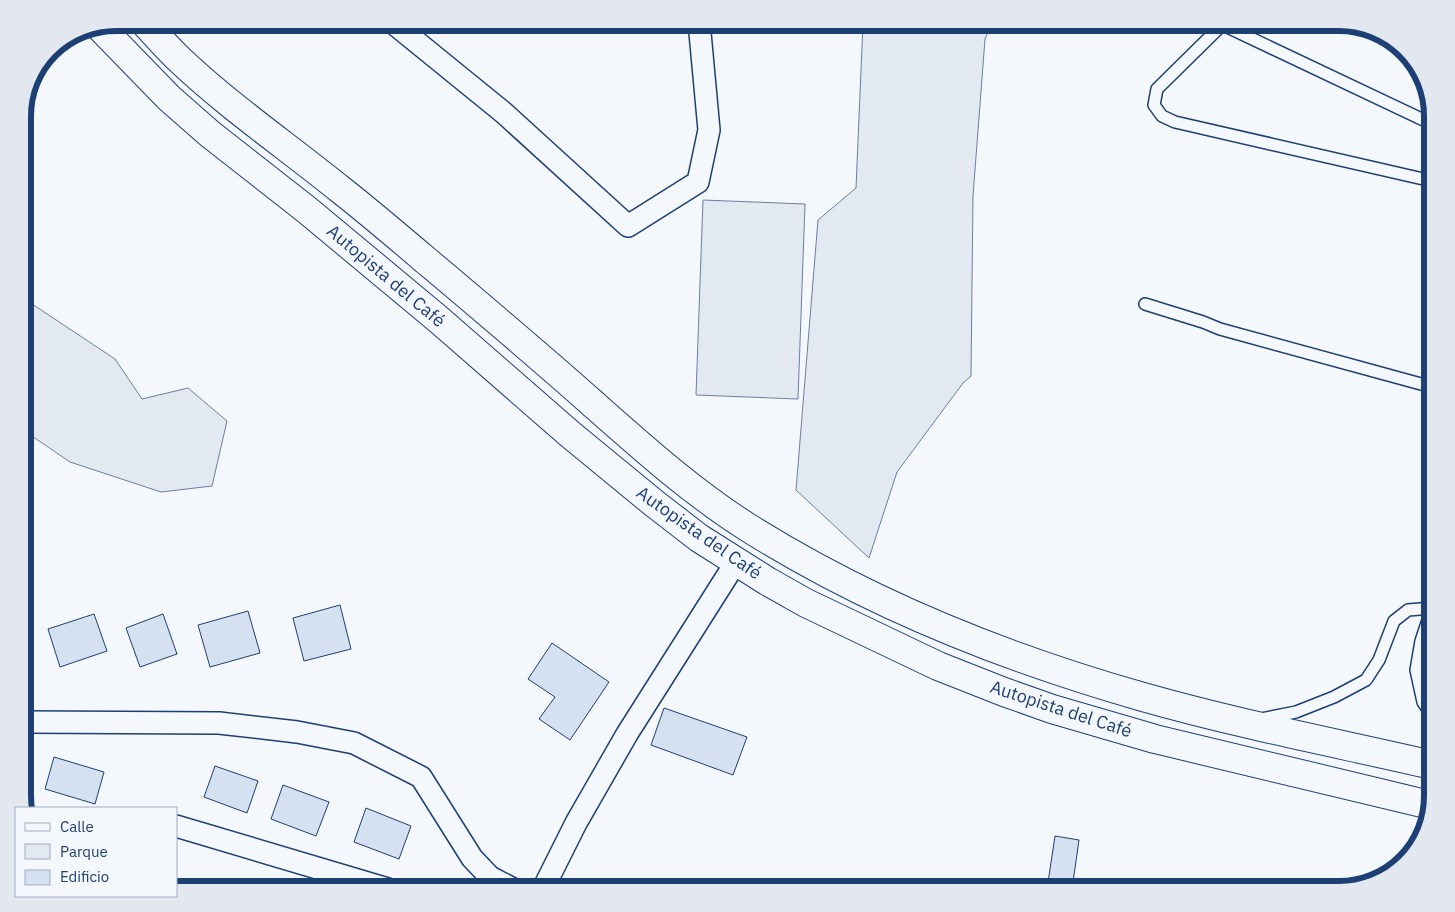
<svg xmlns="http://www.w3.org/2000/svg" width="1455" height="912" font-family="'IBM Plex Sans',sans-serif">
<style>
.green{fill:#e3e9f0;stroke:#687fa3}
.building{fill:#d5e0f0;stroke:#1d3f73}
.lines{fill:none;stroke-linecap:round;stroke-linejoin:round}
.service-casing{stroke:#1d3f73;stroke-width:14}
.minor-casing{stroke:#1d3f73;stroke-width:24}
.trunk-casing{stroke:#1d3f73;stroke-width:30}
.service{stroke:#f4f7fb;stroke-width:11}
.minor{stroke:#f4f7fb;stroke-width:21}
.trunk{stroke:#f4f7fb;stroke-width:28}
.labels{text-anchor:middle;stroke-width:4;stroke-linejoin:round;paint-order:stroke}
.street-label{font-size:18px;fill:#1d3f73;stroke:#f4f7fb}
.rim{fill:none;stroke:#1d3f73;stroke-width:6}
</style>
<rect width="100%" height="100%" fill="#f4f7fb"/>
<path class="green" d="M863 23H992L985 39 973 196 971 376 963 383 897 472 869 558 796 490 818 220 856 188Z
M703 200 805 204 798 399 696 395Z
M23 298 115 359 142 399 188 388 227 421 212 486 161 492 70 462 23 430Z"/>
<path class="building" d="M340 605 351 649 304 661 293 618Z
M248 611 260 653 210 667 198 625Z
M94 614 107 651 60 667 48 629Z
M163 614 177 654 140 667 126 628Z
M23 623 31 653 23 655Z
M552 643 609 682 570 740 539 719 555 697 528 679Z
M664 708 747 737 733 775 651 745Z
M54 757 104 772 95 804 45 789Z
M215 766 258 781 247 813 204 797Z
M283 785 329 802 316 836 271 819Z
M366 808 411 826 399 859 354 842Z
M1055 836 1079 840 1072 889H1047Z"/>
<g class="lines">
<defs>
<path id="service" d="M1225 22 1157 89 1154 105 1162 116 1175 122 1432 181
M1223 25 1432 124
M1145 304 1203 322 1220 329 1432 387
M1432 608 1421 641 1416 670 1423 702 1432 716
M1261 719 1296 712 1334 697 1366 680 1379 660 1394 621 1408 610 1432 608"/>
<path id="minor" d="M392 22 504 113 628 226 698 182 709 130 699 22
M23 722 219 723 297 732 354 743 421 777 472 858 490 877
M176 826 388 889
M485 889 490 877 513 889
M543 889 576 823 627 734 736 562"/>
<path id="trunk" d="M144 22C156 35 168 49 181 61 231 108 288 147 341 190 369 212 396 235 423 258 480 306 536 353 591 402 642 447 694 494 752 530 871 604 1009 659 1143 697 1238 724 1336 743 1432 765
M99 26 169 98 210 134 307 210 438 319 571 435 655 504 699 538 767 581 806 603 938 666 1004 692 1052 709 1155 739 1430 805"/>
</defs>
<use href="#service" class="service-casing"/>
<use href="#minor" class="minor-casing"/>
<use href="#trunk" class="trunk-casing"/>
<use href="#service" class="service"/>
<use href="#minor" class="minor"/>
<use href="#trunk" class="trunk"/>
</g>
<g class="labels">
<g class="street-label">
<text transform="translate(386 276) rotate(40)" y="6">Autopista del Café</text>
<text transform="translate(699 533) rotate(35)" y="6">Autopista del Café</text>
<text transform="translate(1061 709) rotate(18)" y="6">Autopista del Café</text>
</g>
</g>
<path d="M0 0H1455V912H0ZM116 31H1339A85 85 0 0 1 1424 116V796A85 85 0 0 1 1339 881H116A85 85 0 0 1 31 796V116A85 85 0 0 1 116 31Z" fill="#e3e8f0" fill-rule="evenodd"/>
<path class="rim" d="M116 31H1339A85 85 0 0 1 1424 116V796A85 85 0 0 1 1339 881H116A85 85 0 0 1 31 796V116A85 85 0 0 1 116 31Z"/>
<rect x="15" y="807" width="162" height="90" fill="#f4f7fb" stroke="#9eadc5"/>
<rect x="25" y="823" width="25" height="8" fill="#f4f7fb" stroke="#9eadc5"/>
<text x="60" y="832" font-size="15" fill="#1d3f73">Calle</text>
<rect x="25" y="844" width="25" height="15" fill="#e3e9f0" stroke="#9eadc5"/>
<text x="60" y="857" font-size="15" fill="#1d3f73">Parque</text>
<rect x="25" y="870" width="25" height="15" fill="#d5e0f0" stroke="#9eadc5"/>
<text x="60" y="882" font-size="15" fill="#1d3f73">Edificio</text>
</svg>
